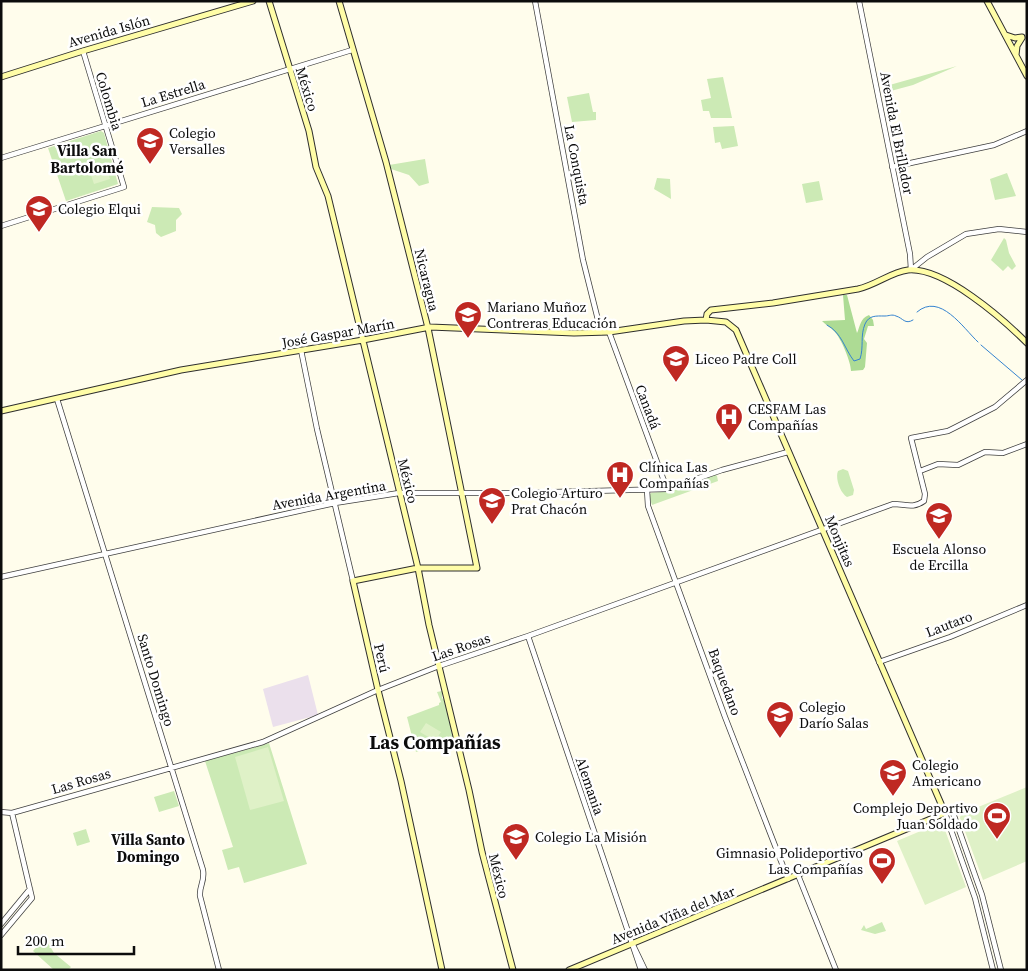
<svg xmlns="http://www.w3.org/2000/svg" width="1028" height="971" font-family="'Source Serif 4',serif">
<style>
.industrial{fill:#ebe0ec}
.green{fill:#cceab5}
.forest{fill:#addb94}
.pitch{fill:#dff1c7}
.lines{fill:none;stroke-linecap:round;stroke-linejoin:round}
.stream{stroke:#3584d0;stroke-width:1}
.tertiary-casing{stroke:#3f3f3f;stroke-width:6}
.secondary-casing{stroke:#2e2e2e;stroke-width:7}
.tertiary{stroke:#fff;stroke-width:4.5}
.secondary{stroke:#fffda7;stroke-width:5}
.labels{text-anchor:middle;stroke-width:5;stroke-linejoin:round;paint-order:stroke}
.street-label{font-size:14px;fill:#0c0c0c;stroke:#fff}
.poi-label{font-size:14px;fill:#0c0c0c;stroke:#fff;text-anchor:start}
.neighbourhood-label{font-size:15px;font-weight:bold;fill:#0c0c0c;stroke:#fff}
.district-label{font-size:19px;font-weight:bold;fill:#0c0c0c;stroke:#fff}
</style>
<rect width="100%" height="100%" fill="#fffdec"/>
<path class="industrial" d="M308 675 318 715 273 727 263 689Z"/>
<path class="green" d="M957 66 913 85 887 92 886 86Z
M723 77 732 118H711L709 111H703L701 100 711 98 707 79Z
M589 93 593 112H596V120L572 122 567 97Z
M734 126 738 146 722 149 720 142 715 143 713 127Z
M101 131 104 133 118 184 66 201 48 148Z
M425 159 429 183 419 186 409 175 391 169 389 165Z
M1007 173 1016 196 995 200 990 179Z
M657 178 670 179 671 199 654 189Z
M819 181 823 200 806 203 802 184Z
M152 207 179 208 182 214 176 220V231L161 237 156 233 155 225 147 222Z
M1004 238 1006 240 1009 253 1016 266 1012 270 1008 266 1003 271 991 260Z
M843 469 848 471 854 490 853 495 847 497C840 493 835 478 838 471Z
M715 474 717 476 718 481 652 505 649 496 651 493 670 491Z
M442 691V698L444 700 454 738 416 752 407 717 439 705V703L441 702 437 692Z
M269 743 307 864 244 883 239 867 228 870 222 850 233 847 205 761Z
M174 791 179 806 159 812 154 797Z
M86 829 90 842 77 846 73 833Z
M882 922 886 931 875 934 861 930 864 925 866 929Z
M45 938 54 953 71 967 68 970H54L33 951Z"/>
<path class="forest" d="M843 295H847L857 333C860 327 860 318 869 315L873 320 874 326H868L864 339 867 343 865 367 863 370 851 371C851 362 841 338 834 331 830 327 826 325 822 321L845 320Z"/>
<path class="pitch" d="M107 170 110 179 94 184 91 175Z
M426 723 441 732 435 741 420 732Z
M268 747 284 801 250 810 235 757Z
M1027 787V861L983 880 960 818 961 814Z
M942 822 966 887 925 905 897 841Z"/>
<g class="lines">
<path class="stream" d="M917 312C940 292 963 328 978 342
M827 325C842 333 844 348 854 361L860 359C864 347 860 336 865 324 869 315 876 316 885 316 889 316 892 314 896 316 903 318 905 325 913 320
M981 345 1022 380"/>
<defs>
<path id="tertiary" d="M535 1 583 260 601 332
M859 1 910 254 911 270
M1 158 352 50
M892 167 994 145 1027 131
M1 226 124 187 83 51
M912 269 927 257 966 234 999 229 1027 232
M609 332 667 489
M301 350 317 429 353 581
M57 399 203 870C205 882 199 886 200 896L219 970
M920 471 938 464 958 465 985 452 1003 453 1027 444
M647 490 648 506 725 717 788 879
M1 577 335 503 399 493H516L667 489 722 470 788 452
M528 636 641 970
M879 662 950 637 1027 605
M1 812 12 813 263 742 378 690 439 666 528 636 893 504C905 504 913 509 924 501L925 494 911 438 948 431 956 427 995 407 1027 380
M798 875 836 970
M1 924 30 889
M1 935 32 898 12 813
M633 945 645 970
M993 970 975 898 945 813 952 810 982 895 1001 970"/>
<path id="secondary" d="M269 1 309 131 316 167 328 196 418 568 429 625 469 790 482 852 513 970
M339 1 386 162 428 328 477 568H418L353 581 378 690 401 781 442 970
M987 1 1027 76
M1006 35 1015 38 1022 37
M1016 55 1017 46 1022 38
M1 77 83 51 253 1
M706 320 707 314 711 310 773 303 858 289C876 285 891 272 908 270 944 267 1003 319 1027 343
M1 411 181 370 363 340 430 327 574 333 609 332 684 321 706 320 726 322 736 330 945 813 569 970"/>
</defs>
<use href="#tertiary" class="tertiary-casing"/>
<use href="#secondary" class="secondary-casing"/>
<use href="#tertiary" class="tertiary"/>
<use href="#secondary" class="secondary"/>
</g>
<defs>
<symbol id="school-pin" viewBox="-11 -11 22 30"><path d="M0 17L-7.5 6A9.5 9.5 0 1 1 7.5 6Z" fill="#bf2822" stroke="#fff"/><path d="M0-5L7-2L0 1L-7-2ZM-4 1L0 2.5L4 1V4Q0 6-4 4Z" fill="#fff"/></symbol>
<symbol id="hospital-pin" viewBox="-11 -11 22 30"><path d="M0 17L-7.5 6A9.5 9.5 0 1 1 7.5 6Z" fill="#bf2822" stroke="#fff"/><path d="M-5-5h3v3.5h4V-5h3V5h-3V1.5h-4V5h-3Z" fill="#fff"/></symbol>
<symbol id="stadium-pin" viewBox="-11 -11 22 30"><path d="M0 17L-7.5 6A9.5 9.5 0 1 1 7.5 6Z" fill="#bf2822" stroke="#fff"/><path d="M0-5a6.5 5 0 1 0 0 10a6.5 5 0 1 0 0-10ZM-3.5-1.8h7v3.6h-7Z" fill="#fff"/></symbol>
</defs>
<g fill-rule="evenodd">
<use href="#school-pin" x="134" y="125" width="32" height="43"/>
<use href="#school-pin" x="23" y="193" width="32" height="43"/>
<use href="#school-pin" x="452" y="299" width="32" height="43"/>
<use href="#school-pin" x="660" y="343" width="32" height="43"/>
<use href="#hospital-pin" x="713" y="401" width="32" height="43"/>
<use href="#hospital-pin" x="604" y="459" width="32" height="43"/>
<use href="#school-pin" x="476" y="485" width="32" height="43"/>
<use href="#school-pin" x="923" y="500" width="32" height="43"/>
<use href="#school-pin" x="764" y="699" width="32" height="43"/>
<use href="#school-pin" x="877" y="757" width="32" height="43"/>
<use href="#stadium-pin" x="981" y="800" width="32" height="43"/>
<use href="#school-pin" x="500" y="821" width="32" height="43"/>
<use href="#stadium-pin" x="866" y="845" width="32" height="43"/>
</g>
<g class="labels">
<g class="street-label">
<text transform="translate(109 31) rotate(-16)" y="5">Avenida Islón</text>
<text transform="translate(307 89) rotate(73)" y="5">México</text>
<text transform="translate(173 93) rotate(-17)" y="5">La Estrella</text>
<text transform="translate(109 101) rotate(73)" y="5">Colombia</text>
<text transform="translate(897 133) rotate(79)" y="5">Avenida El Brillador</text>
<text transform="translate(577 165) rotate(79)" y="5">La Conquista</text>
<text transform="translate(427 280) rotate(76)" y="5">Nicaragua</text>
<text transform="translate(338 333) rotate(-10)" y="5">José Gaspar Marín</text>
<text transform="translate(648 407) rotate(69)" y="5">Canadá</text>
<text transform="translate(408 481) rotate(76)" y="5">México</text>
<text transform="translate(329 495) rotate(-10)" y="5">Avenida Argentina</text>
<text transform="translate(840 541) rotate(67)" y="5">Monjitas</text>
<text transform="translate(949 624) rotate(-21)" y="5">Lautaro</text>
<text transform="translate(461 647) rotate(-19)" y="5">Las Rosas</text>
<text transform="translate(382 658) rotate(77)" y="5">Perú</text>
<text transform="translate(156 680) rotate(73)" y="5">Santo Domingo</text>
<text transform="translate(725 682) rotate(70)" y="5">Baquedano</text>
<text transform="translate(81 781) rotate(-16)" y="5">Las Rosas</text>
<text transform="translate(590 786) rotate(71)" y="5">Alemania</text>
<text transform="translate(499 876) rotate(76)" y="5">México</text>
<text transform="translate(673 915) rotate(-22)" y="5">Avenida Viña del Mar</text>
</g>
<g class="poi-label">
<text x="169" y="138">Colegio<tspan x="169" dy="16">Versalles</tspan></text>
<text x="58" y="214">Colegio Elqui</text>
<text x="487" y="312">Mariano Muñoz<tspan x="487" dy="16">Contreras Educación</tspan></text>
<text x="695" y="364">Liceo Padre Coll</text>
<text x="748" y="414">CESFAM Las<tspan x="748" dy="16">Compañías</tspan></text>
<text x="639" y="472">Clínica Las<tspan x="639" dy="16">Compañías</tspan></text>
<text x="511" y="498">Colegio Arturo<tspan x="511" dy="16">Prat Chacón</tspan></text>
<text x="939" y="554" text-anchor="middle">Escuela Alonso<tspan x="939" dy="16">de Ercilla</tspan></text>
<text x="799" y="712">Colegio<tspan x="799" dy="16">Darío Salas</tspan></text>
<text x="912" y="770">Colegio<tspan x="912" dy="16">Americano</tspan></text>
<text x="978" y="813" text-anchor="end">Complejo Deportivo<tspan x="978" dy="16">Juan Soldado</tspan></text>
<text x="535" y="842">Colegio La Misión</text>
<text x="863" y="858" text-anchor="end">Gimnasio Polideportivo<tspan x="863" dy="16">Las Compañías</tspan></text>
</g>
<g class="neighbourhood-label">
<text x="87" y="156">Villa San<tspan x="87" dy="17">Bartolomé</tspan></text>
<text x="148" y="845">Villa Santo<tspan x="148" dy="17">Domingo</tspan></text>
</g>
<g class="district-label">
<text x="435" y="749">Las Compañías</text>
</g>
</g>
<rect width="1028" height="971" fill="none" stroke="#0c0c0c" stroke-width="5"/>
<path d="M18 946v8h116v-8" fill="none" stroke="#0c0c0c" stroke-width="2.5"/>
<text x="25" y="946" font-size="15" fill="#0c0c0c" stroke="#ffffff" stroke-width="4" paint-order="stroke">200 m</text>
</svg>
